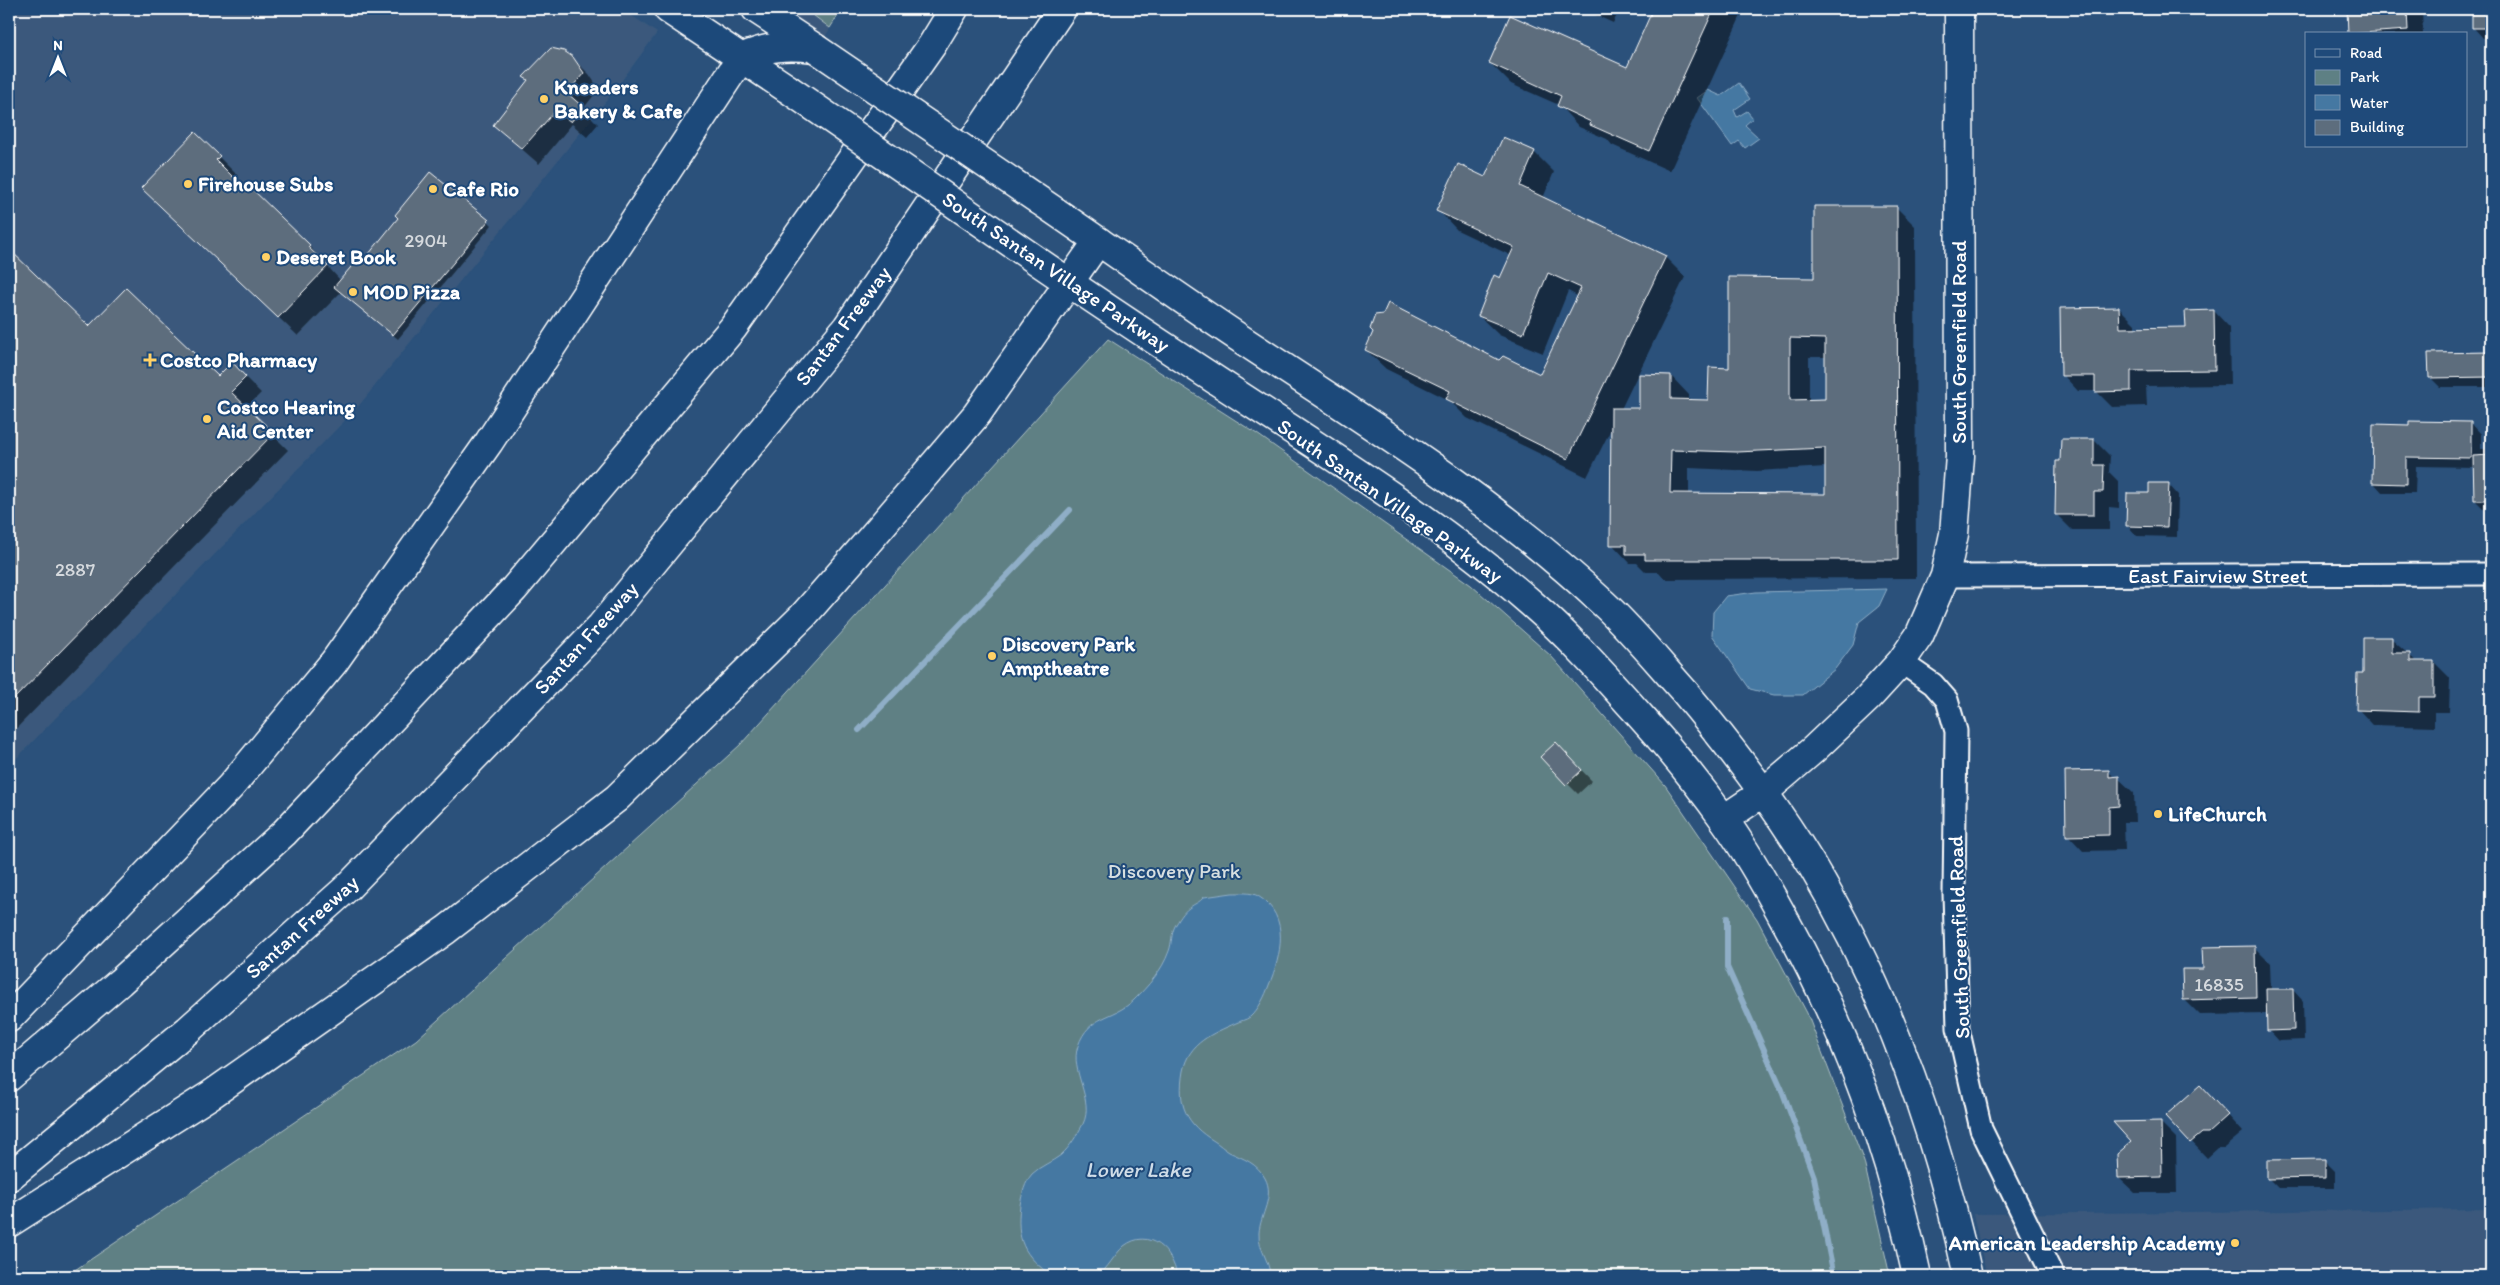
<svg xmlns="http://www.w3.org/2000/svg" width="2500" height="1285" font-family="Itim,sans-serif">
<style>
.built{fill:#3a597c}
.green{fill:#5e8084;stroke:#aec0c2}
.water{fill:#4578a2;stroke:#8faec7}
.shadow{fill:#0007;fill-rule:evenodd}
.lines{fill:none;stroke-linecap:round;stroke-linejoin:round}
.stream{stroke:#8faec7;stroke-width:6}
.building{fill:#5d6d7d;stroke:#fff;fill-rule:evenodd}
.minor-casing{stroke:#fff;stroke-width:25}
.tertiary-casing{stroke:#fff;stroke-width:31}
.secondary-casing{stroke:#fff;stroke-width:31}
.motorway-casing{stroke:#fff;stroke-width:31}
.minor{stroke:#1f4a7a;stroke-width:21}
.tertiary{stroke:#1f4a7a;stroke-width:28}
.secondary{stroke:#1f4a7a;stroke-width:28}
.motorway{stroke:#1f4a7a;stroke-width:28}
.secondary-bridge-casing{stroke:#fff;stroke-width:31;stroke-linecap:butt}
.secondary-bridge{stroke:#1f4a7a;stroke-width:28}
.poi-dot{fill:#ffd166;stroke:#1f4a7a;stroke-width:2}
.labels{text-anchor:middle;stroke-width:4;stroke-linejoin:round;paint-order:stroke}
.number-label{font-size:19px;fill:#d6dade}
.poi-label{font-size:21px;font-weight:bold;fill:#fff;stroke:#1f4a7a;text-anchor:start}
.street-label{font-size:21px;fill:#fff;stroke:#1f4a7a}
.park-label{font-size:21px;fill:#d7dfe0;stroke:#1f4a7a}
.water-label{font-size:22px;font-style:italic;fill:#d0dde8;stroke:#1f4a7a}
</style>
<rect width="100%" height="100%" fill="#2b517b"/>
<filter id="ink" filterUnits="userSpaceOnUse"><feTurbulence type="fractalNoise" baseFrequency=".02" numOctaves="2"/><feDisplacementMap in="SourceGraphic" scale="10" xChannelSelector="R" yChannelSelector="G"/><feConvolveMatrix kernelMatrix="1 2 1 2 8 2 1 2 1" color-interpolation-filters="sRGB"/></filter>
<g filter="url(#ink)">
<path class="built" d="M9 9H622L657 33 611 95 357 408 9 766Z
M785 9H842L825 37Z
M2491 1209V1276H1987L1973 1214Z"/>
<path class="green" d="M805 9H842L830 28Z
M1108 339 1257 434 1471 585 1551 656 1665 785 1757 919 1807 1013 1864 1162 1890 1276H66L416 1040 740 745Z"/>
<path class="water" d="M1739 83 1750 99 1734 110 1737 117 1747 111 1753 118 1745 125 1759 138 1745 148 1739 141 1732 146 1697 98 1708 90 1721 96Z
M1887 589 1879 606 1859 622 1853 645 1835 669 1803 695H1774L1750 689 1712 635 1713 612 1726 596 1756 592Z
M1232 893C1240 893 1251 892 1258 896 1291 916 1281 956 1269 985 1265 996 1259 1009 1250 1017 1246 1020 1240 1021 1236 1023 1212 1034 1189 1042 1183 1071 1177 1105 1186 1124 1214 1141 1219 1144 1224 1149 1229 1152 1244 1159 1257 1163 1265 1178 1275 1196 1260 1215 1259 1233 1258 1249 1270 1261 1270 1276H1177C1173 1251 1149 1227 1124 1246 1114 1255 1108 1268 1098 1276H1052C1023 1255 1016 1240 1020 1205 1022 1194 1025 1182 1032 1174 1040 1166 1052 1162 1061 1155 1070 1147 1077 1135 1083 1124 1095 1099 1069 1071 1078 1046 1089 1014 1113 1020 1134 1000 1148 986 1162 971 1169 951 1172 943 1171 934 1175 926 1178 921 1184 911 1189 908 1195 903 1199 903 1204 897Z
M1439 1269H1464L1476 1276H1418L1423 1272Z"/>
<path class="shadow" d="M1582 9H1620L1613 23Z
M1655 9H1744L1670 171 1612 145 1607 139 1579 127 1559 105 1511 84 1490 63 1627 69Z
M2348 9H2422L2423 34H2349Z
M2473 9H2491V38H2483L2473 27Z
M572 58 589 74 599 89 583 109 598 124 587 137 572 124 539 164 494 125Z
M1534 152 1554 172 1543 198 1665 257 1685 277 1621 409H1640L1671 376 1689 395V401L1709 402 1730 369 1816 279 1896 207 1915 226 1916 578 1665 579 1659 572H1646L1637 563H1630L1612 544V427L1587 477 1467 418 1449 400 1386 369 1366 350 1499 362 1541 375 1579 297 1568 291 1543 353 1499 335 1479 316 1501 280 1512 256 1457 230 1438 210 1486 178ZM1809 357H1826V401H1809ZM1826 467V495H1689V468L1757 471Z
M219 157 238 176 234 180 309 246 341 281 360 266 488 221 492 225 398 339 341 292 298 336 162 207Z
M10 252 89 328 218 378 232 364 261 393 246 408 288 450 9 736Z
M2119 308 2135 324V329H2187L2214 311 2229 327 2230 385 2146 386 2147 406 2112 407 2096 391H2078L2063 375Z
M2491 353V387H2440L2430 377 2429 355Z
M2471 423 2481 434V449H2491V516L2475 500 2474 467 2416 466 2415 493H2383L2373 482 2410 426Z
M2094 440 2110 456 2109 472 2119 482V508L2109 507V530H2072L2056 514 2062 462Z
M2168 484 2178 495 2177 537 2137 536 2127 525 2150 494Z
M2391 639 2417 662H2434L2450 678 2449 712H2434V727L2373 725 2358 709 2364 675Z
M2488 667H2491V706L2488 702Z
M1556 744 1592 781 1578 794 1541 757Z
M2109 772 2115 778H2118L2134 793 2135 822H2124L2125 850 2083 851 2068 835Z
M2254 947 2270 963 2271 991 2293 990 2303 1001 2304 1040 2279 1041 2269 1030 2268 1014 2200 1015 2184 999 2204 970Z
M2216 1102 2243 1132 2224 1148H2218L2207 1158 2167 1116Z
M2160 1122 2176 1138 2177 1193H2135L2119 1178Z
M2324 1160 2335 1171V1188H2278L2268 1178Z"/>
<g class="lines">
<path class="stream" d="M859 730 1070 510
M1727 918V967L1782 1090 1814 1177 1834 1276"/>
</g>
<path class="building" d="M1653 9H1714L1649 151 1590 125 1591 122 1557 106 1561 96 1489 63 1510 15 1627 67Z
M2347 9H2407L2408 30 2348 34Z
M2472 9H2491V28H2472Z
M551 48 564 51 573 57 584 73 567 93 583 107 571 122 556 110 522 149 493 125 528 80 523 77Z
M195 132 220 156 216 160 245 189 249 186 310 245 308 247 328 266 278 318 141 188Z
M1503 137 1535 151 1520 186 1666 256 1568 459 1446 399 1450 391 1365 350 1373 332 1370 329 1375 315 1383 314 1388 303 1499 360 1503 356 1540 374 1581 288 1548 273 1523 334 1478 316 1494 275 1500 278 1514 247 1436 211 1458 164 1485 177Z
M430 172 489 220 393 335 334 287 356 261 360 265 398 218 395 215Z
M1814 206H1897L1898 560H1645V554H1626V545H1610L1611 408H1639V374L1671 375V399L1708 400 1709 367 1729 368V277L1814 278ZM1790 338 1825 339V399L1790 400ZM1825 448V494L1670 493 1671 450 1737 452Z
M9 249 89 326 126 288 218 376 232 362 246 377 231 392 274 433 9 704Z
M2119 307 2120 328 2186 327 2185 311 2214 310 2215 370 2131 371V391L2095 392V376H2061L2060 308Z
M2491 352V377L2429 378 2428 353Z
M2409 421 2471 422V458L2406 457V484L2372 483 2373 424 2409 425Z
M2061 439H2094V465H2104L2103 492H2094V515H2055L2056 461H2060Z
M2491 455V500H2474L2473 456Z
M2149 483H2169L2167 527 2126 526 2127 493H2149Z
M2363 637H2392V653H2410V661H2434V697H2419V712L2356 710 2357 673H2363Z
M1556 742 1582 770 1566 785 1540 757Z
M2109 770V777L2119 776V806L2109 807V835L2066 836 2065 771Z
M2255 946 2256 998 2183 1000 2182 969H2203L2202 947Z
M2266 989H2293L2294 1030 2267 1031Z
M2200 1085 2228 1115 2208 1133H2202L2190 1143 2165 1116Z
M2161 1121 2162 1177 2118 1178 2117 1154 2131 1142 2113 1122Z
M2325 1159V1178L2267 1179V1160Z"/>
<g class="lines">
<defs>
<path id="minor" d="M1945 576 2491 574
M1901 662 1933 684 1947 700 1956 731 1954 894 1958 1028 1981 1129 2053 1276"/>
<path id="tertiary" d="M1724 819 1764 792 1813 750 1868 698 1901 662 1919 636 1945 576 1954 534 1960 456 1959 9"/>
<path id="secondary" d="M668 9 788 89
M756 9 815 48
M1040 201C1111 249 1181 300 1253 347 1375 427 1498 504 1604 604 1633 631 1658 662 1684 691 1730 746 1774 803 1811 864 1886 989 1937 1133 1968 1276
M1017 247C1095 301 1174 353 1254 405 1349 467 1445 528 1531 603 1569 636 1602 673 1635 710 1667 745 1697 782 1725 821 1748 853 1768 889 1787 924 1848 1035 1891 1153 1917 1276"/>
<path id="motorway" d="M9 1018 231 786 334 662 489 442 741 58C768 46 786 45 815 48
M9 1077 120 982 284 833 514 589 733 328 932 45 954 9
M9 1177 188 1030 348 887 601 626 847 327 1062 9
M9 1223 212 1094 446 930 617 798 803 616 866 544 977 414 1098 241"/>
</defs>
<use href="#minor" class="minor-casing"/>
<use href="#tertiary" class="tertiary-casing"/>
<use href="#secondary" class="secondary-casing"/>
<use href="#motorway" class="motorway-casing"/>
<use href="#minor" class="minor"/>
<use href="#tertiary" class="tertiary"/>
<use href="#secondary" class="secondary"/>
<use href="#motorway" class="motorway"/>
<defs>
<path id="secondary-bridge" d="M815 48 1040 201
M788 89 1017 247"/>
</defs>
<use href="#secondary-bridge" class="secondary-bridge-casing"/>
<use href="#secondary-bridge" class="secondary-bridge"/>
</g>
</g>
<g class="poi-dot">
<circle cx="544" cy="99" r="5"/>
<circle cx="188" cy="184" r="5"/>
<circle cx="433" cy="189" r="5"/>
<circle cx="266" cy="257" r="5"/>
<circle cx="353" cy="292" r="5"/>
<path d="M147.5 352.5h5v5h5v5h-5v5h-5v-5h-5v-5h5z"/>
<circle cx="207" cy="419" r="5"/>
<circle cx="992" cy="656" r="5"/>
<circle cx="2158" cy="814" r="5"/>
<circle cx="2235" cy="1243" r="5"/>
</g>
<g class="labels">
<g class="number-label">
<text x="426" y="247">2904</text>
<text x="75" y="576">2887</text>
<text x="2219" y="991">16835</text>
</g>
<g class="poi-label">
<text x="554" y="94">Kneaders<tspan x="554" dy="24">Bakery &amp; Cafe</tspan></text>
<text x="198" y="191">Firehouse Subs</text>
<text x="443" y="196">Cafe Rio</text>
<text x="276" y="264">Deseret Book</text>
<text x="363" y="299">MOD Pizza</text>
<text x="160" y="367">Costco Pharmacy</text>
<text x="217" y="414">Costco Hearing<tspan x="217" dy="24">Aid Center</tspan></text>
<text x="1002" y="651">Discovery Park<tspan x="1002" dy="24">Amptheatre</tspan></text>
<text x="2168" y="821">LifeChurch</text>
<text x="2225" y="1250" text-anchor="end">American Leadership Academy</text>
</g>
<g class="street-label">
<text transform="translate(1056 272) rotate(34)" y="7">South Santan Village Parkway</text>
<text transform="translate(843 326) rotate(-53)" y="7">Santan Freeway</text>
<text transform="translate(1959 342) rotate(-90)" y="7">South Greenfield Road</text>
<text transform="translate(1390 501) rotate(35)" y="7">South Santan Village Parkway</text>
<text x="2218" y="583">East Fairview Street</text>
<text transform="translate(586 638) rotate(-48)" y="7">Santan Freeway</text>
<text transform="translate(302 927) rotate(-42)" y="7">Santan Freeway</text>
<text transform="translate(1959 937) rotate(-92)" y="7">South Greenfield Road</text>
</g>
<g class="park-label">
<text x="1174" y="878">Discovery Park</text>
</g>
<g class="water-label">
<text x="1138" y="1177">Lower Lake</text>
</g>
</g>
<rect width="2500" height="1285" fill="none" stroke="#1f4a7a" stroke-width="30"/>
<rect x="15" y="15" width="2470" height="1255" fill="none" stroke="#fff" stroke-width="2" filter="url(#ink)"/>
<rect x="2305" y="32" width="162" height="115" fill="#1f4a7a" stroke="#7992af"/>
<rect x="2315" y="49" width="25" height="8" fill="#1f4a7a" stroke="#7992af"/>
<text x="2350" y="58" font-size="15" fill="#ffffff">Road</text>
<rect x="2315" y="70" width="25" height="15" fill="#5e8084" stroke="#7992af"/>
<text x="2350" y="82" font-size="15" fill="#ffffff">Park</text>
<rect x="2315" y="95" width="25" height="15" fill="#4578a2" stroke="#7992af"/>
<text x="2350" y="108" font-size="15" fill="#ffffff">Water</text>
<rect x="2315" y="120" width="25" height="15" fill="#5d6d7d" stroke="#7992af"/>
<text x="2350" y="132" font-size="15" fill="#ffffff">Building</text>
<g transform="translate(58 58)" stroke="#1f4a7a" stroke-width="4" paint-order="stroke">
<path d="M0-4L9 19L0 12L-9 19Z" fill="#ffffff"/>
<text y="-8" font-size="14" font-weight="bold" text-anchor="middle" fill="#ffffff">N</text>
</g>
</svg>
